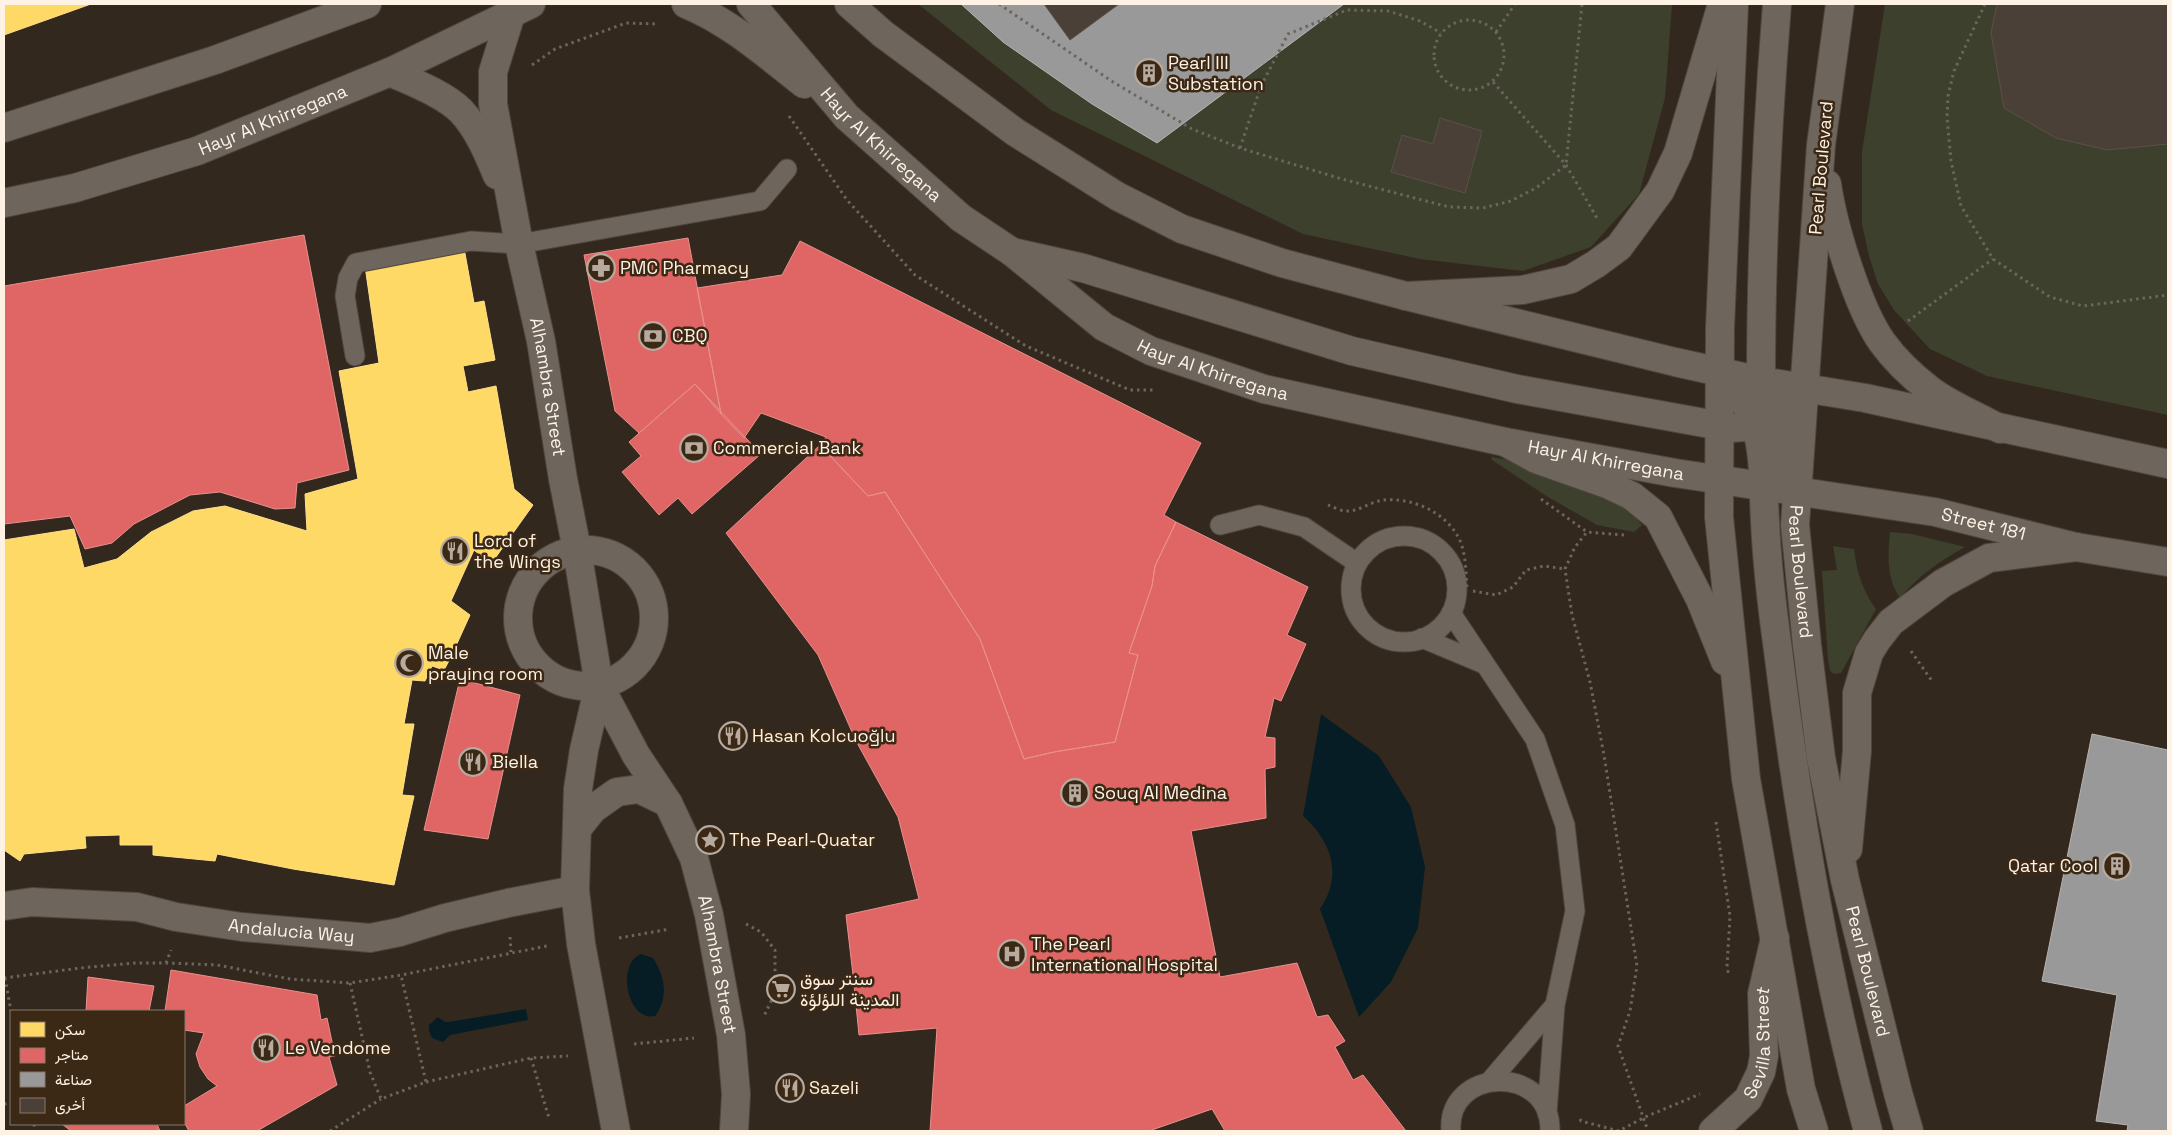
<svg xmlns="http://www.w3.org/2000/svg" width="2172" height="1135" font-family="'Space Grotesk',Vazirmatn,sans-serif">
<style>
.green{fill:#3d402d}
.water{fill:#061d25}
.homes{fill:#ffd966;stroke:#ffe08c}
.shops{fill:#e06666;stroke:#e9908c}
.industry{fill:#999;stroke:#b7b4b0}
.building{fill:#4a4037;stroke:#5a5047}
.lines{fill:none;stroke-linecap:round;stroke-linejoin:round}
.service-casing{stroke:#50463d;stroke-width:21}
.minor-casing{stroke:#50463d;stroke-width:30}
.secondary-casing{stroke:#50463d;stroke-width:30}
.path{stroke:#6c655e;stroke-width:3;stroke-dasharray:2.5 4;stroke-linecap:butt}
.service{stroke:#6e655d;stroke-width:19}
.minor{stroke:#6e655d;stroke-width:28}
.secondary{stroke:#6e655d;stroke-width:28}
.labels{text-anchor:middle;stroke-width:5;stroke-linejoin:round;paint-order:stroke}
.poi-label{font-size:18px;fill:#fef2e5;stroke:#3b2915;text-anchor:start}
.street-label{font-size:18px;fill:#fef2e5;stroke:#3b2915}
</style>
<rect width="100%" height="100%" fill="#33281d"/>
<path class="green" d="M918 4H1672L1665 98 1639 194 1591 247 1523 271 1420 259 1303 234 1051 110Z
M1885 4H2168V415L1987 376 1930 349 1894 310 1878 284 1869 256 1862 224V152Z
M1491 457C1521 462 1553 467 1581 478 1597 484 1631 512 1642 525L1634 532 1597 525 1548 497 1492 460Z
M1890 532 1912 534 1965 547C1940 561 1919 575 1900 598 1886 578 1888 555 1890 532Z
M1833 546 1854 549C1857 572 1862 590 1876 609L1841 673 1834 674 1830 671 1828 659 1822 571 1837 570Z"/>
<path class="water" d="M1321 714 1379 756 1411 807 1425 867 1418 928 1391 982 1359 1017 1320 909C1343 875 1332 842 1303 816Z
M641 954 653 958C665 976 669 998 655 1016 627 1022 616 963 641 954Z
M526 1009 528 1020 450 1035 443 1042 432 1038 429 1031V1025L438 1017 445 1022H449Z"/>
<path class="homes" d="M4 4H91L4 35Z
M464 248 474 303 484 301 495 360 463 366 468 392 496 386 514 489 533 505 491 564 474 550 451 601 470 615 450 659 444 670 432 666 425 681 412 680 404 724H414L402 795 414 796 394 885 293 869 217 854 215 861 153 855V845H120V835L85 836 86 848 24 854 20 861 4 850V540L74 529 84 568 117 559 151 532 193 511 225 506 307 531 305 494 358 479 339 371 379 363 365 266Z"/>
<path class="shops" d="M304 235 349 470 297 483 295 508 275 509 220 492 190 495 134 524 112 543 85 549 70 516 4 524V286Z
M688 238 721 414 695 384 639 433 615 411 584 255Z
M800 241 1201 443 1164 515 1176 522 1155 566 1152 586 1129 653 1138 655 1115 742 1054 752 1024 759 980 639 885 492 868 496 820 445 826 437 761 413 744 438 721 414 697 288 782 275Z
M695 384 761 454 692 514 678 498 659 515 622 472 641 456 629 442Z
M820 445 868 496 885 492 980 639 1024 759 1054 752 1115 742 1138 655 1129 653 1152 586 1155 566 1176 522 1308 587 1287 635 1306 644 1281 701 1274 698 1265 737 1275 738V767L1265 769 1266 818 1191 831 1220 977 1297 963 1317 1017 1328 1015 1345 1041 1335 1047 1353 1080 1363 1075 1406 1131H1225L1212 1109 1149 1131H930L937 1028 859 1035 853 975 846 915 919 899 898 817 856 741 818 655 726 533Z
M460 679 520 695 488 839 424 830Z
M171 970 317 995 321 1020 327 1018 335 1056 329 1057 337 1085 257 1131H189L184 1122V1106L217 1086 208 1079 200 1067 196 1054 204 1033 184 1030V1011H165Z
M88 977 154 986 149 1011H86Z
M62 1124H157L160 1131H71Z"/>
<path class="industry" d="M961 4H1344L1157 143 1092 104 1003 42Z
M2092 734 2168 750V1131H2127L2128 1125 2096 1121 2117 995 2042 981Z"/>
<path class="building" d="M1044 4H1119L1070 40Z
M1997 4H2168V144L2107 150 2056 138 2004 108 1991 33Z
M1440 118 1482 131 1465 193 1391 172 1402 135 1433 144Z"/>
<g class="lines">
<defs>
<path id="service" d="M355 356 345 296 348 278 356 263 471 241 519 244 760 201 787 169
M1220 525 1259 515 1304 527 1357 563
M1351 589a53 53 0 1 1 106 0a53 53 0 1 1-106 0Z
M1451 613 1535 739 1565 825 1575 911 1555 1005 1547 1113
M1422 638 1484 664
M1490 1081 1555 1005
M1451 1131C1446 1067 1551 1063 1550 1131"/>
<g id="minor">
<path d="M686 4C730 22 767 55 804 84"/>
<path id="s1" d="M751 4 847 117 961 218 1012 252 1104 327 1151 351 1264 389 1505 442 1675 473 1935 512 2076 547 2168 562"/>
<path d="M849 4 883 34 1015 132 1117 196 1182 229 1282 263 1406 296 1675 362 1761 381 1865 398 2168 464"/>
<path id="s2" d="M511 14 493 72V104L519 244 541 341 563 479 577 550 599 685 636 755 668 803 694 858 709 915 731 1035 736 1094 734 1131"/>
<path d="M390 72C412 82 444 94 461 111 478 129 488 153 497 175"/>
<path d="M4 128 215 60 367 4"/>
<path id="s3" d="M4 203 75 188 197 151 390 72 531 4"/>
<circle cx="586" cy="618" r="68"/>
<path d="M599 685 584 750 578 789 575 890 581 944 616 1131"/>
<path d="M577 829 593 809 617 792 639 789 668 803"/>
<path id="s4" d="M4 906 32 902 137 907 176 917 242 927 370 938 400 932 445 918 508 903 575 890"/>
<path id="s5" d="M1713 1131 1748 1099 1761 1072 1764 1056 1762 994 1775 938"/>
</g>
<g id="secondary">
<path d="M1734 4 1720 328 1719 517 1746 779 1801 1089 1814 1131"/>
<path d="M1777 4C1767 129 1761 255 1761 381L1765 401 1794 482"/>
<path id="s6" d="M1840 4 1821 145 1795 525 1807 645 1821 758 1845 880 1898 1093 1909 1131"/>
<path d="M1827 184C1833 226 1858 308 1882 342 1895 360 1913 377 1930 390 1951 406 1978 416 2000 429"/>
<path d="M1012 252 1083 268 1352 351 1517 389 1732 428C1765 428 1786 415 1804 388"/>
<path d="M1406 296 1522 290 1571 279 1596 264 1619 247 1660 191 1678 153 1722 4"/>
<path d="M1720 372C1734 388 1750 406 1756 427 1765 457 1763 490 1765 521 1767 564 1772 607 1778 650 1798 812 1825 974 1868 1131"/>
<path d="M1505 442 1536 459 1607 484 1632 496 1658 517 1700 599 1725 661"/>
<path d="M1848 849 1857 751V693L1869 653 1877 640 1891 622 1943 583 1989 558 2076 547"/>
</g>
</defs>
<use href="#service" class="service-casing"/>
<use href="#minor" class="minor-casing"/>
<use href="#secondary" class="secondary-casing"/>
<path class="path" d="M999 4 1113 82 1192 129 1240 148 1342 179 1449 207 1483 208 1511 201 1536 188 1566 165 1582 4
M1985 4 1954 71 1948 96 1947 117 1951 161 1961 206 1993 259 2050 297 2083 306 2168 295
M1434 55a35 35 0 1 1 70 0a35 35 0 1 1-70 0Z
M1496 32 1515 4
M532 65 555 49 626 23 658 24
M1493 82 1566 165 1597 218
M789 116 847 200 915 275 1026 346 1130 390H1156
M1240 148 1261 86 1288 34 1347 10 1388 11 1420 21 1441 33
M1908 321 1993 259
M1541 499 1587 532
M1328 505C1333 507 1341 511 1346 511 1358 512 1370 502 1383 500 1413 497 1449 513 1461 543 1466 558 1466 573 1467 589
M1624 535 1587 532 1575 547 1565 569 1572 615 1590 682 1604 755 1637 966 1630 1011 1618 1046 1648 1131
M1473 591 1496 595 1513 587 1526 570 1544 566 1565 569
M1911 651 1932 681
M1716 822 1730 916 1727 967 1729 976
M746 924 761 932 775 950V993L764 1016
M510 937 511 952
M619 938 670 929
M166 963 171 950
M4 978 80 968 135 963H166L217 965 290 979 350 983 401 975 547 946
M5 978 11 1011
M350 983 370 1072 381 1099 426 1082 401 975
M634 1044 694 1038
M531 1058 549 1118
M426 1082 531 1058 568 1056
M4 1104 11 1103
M1580 1119 1581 1121 1619 1131 1643 1118 1700 1094
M34 1124 35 1131
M330 1131 381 1099"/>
<use href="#service" class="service"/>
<use href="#minor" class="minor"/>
<use href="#secondary" class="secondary"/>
</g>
<defs>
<symbol id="building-ring" viewBox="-11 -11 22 22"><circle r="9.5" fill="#3b2915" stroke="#b7ab9f" stroke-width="1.5"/><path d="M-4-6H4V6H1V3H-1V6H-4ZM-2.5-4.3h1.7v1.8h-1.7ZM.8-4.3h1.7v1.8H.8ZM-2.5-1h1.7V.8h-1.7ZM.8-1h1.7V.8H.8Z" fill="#b7ab9f"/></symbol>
<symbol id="pharmacy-ring" viewBox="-11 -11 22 22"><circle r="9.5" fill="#3b2915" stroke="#b7ab9f" stroke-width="1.5"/><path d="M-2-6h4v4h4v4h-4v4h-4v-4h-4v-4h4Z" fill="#b7ab9f"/></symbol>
<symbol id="bank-ring" viewBox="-11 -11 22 22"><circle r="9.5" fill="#3b2915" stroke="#b7ab9f" stroke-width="1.5"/><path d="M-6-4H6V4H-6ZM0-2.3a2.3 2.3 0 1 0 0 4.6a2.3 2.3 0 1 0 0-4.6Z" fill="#b7ab9f"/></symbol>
<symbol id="restaurant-ring" viewBox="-11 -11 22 22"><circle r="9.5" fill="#3b2915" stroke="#b7ab9f" stroke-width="1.5"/><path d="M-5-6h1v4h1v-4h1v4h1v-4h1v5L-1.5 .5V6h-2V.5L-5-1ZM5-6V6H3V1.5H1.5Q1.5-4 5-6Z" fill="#b7ab9f"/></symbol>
<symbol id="mosque-ring" viewBox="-11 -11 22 22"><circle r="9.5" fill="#3b2915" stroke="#b7ab9f" stroke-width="1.5"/><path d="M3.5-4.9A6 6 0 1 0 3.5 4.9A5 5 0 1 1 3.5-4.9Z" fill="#b7ab9f"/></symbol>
<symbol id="sight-ring" viewBox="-11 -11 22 22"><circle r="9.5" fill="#3b2915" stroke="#b7ab9f" stroke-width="1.5"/><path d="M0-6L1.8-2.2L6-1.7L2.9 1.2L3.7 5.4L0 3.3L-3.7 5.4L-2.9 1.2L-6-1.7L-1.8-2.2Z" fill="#b7ab9f"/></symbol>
<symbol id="hospital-ring" viewBox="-11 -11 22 22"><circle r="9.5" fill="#3b2915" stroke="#b7ab9f" stroke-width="1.5"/><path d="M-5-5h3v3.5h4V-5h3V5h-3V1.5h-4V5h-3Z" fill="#b7ab9f"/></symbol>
<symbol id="supermarket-ring" viewBox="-11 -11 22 22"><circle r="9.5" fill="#3b2915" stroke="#b7ab9f" stroke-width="1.5"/><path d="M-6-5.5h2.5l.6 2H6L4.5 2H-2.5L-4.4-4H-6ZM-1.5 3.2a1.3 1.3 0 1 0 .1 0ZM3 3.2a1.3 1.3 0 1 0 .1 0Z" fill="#b7ab9f"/></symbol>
</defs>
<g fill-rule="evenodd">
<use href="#building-ring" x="1133" y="57" width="32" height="32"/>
<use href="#pharmacy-ring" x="585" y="252" width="32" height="32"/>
<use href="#bank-ring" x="637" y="320" width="32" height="32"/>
<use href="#bank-ring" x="678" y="432" width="32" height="32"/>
<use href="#restaurant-ring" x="439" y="535" width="32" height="32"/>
<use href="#mosque-ring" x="393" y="647" width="32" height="32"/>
<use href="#restaurant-ring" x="717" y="720" width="32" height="32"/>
<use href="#restaurant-ring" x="457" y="746" width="32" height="32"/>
<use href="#building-ring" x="1059" y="777" width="32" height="32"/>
<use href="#sight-ring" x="694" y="824" width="32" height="32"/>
<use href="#building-ring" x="2101" y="850" width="32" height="32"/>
<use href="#hospital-ring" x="996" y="938" width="32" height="32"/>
<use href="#supermarket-ring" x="765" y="973" width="32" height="32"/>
<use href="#restaurant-ring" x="250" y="1032" width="32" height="32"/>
<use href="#restaurant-ring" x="774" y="1072" width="32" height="32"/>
</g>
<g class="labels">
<g class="poi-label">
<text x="1168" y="69">Pearl III<tspan x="1168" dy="21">Substation</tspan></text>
<text x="620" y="274">PMC Pharmacy</text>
<text x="672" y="342">CBQ</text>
<text x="713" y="454">Commercial Bank</text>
<text x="474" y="547">Lord of<tspan x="474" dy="21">the Wings</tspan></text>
<text x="428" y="659">Male<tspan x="428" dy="21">praying room</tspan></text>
<text x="752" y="742">Hasan Kolcuoğlu</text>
<text x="492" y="768">Biella</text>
<text x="1094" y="799">Souq Al Medina</text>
<text x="729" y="846">The Pearl-Quatar</text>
<text x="2098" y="872" text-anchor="end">Qatar Cool</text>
<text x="1031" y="950">The Pearl<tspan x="1031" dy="21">International Hospital</tspan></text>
<text x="800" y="985">سنتر سوق<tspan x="800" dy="21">المدينة اللؤلؤة</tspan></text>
<text x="285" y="1054">Le Vendome</text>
<text x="809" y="1094">Sazeli</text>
</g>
<g class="street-label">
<text dy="6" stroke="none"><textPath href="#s3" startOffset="282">Hayr Al Khirregana</textPath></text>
<text dy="6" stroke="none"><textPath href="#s1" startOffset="192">Hayr Al Khirregana</textPath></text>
<text transform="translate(1821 168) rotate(-85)" y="6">Pearl Boulevard</text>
<text dy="6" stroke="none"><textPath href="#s1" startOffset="598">Hayr Al Khirregana</textPath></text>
<text dy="6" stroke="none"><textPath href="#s2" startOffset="381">Alhambra Street</textPath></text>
<text dy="6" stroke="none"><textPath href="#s1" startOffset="1002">Hayr Al Khirregana</textPath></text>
<text dy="6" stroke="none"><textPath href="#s1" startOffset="1385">Street 181</textPath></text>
<text dy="6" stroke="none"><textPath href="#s6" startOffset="570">Pearl Boulevard</textPath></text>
<text dy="6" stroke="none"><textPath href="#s4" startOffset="290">Andalucia Way</textPath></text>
<text dy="6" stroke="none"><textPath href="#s2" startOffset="990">Alhambra Street</textPath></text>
<text dy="6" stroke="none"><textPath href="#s6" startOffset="976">Pearl Boulevard</textPath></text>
<text dy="6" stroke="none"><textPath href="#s5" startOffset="106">Sevilla Street</textPath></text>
</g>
</g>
<rect width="2172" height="1135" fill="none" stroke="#fef2e5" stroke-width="10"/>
<rect x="10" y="1010" width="175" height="115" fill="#3b2915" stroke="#897968"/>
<rect x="20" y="1022" width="25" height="15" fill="#ffd966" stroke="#897968"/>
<text x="55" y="1035" font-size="15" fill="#fef2e5">سكن</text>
<rect x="20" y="1048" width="25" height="15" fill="#e06666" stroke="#897968"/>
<text x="55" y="1060" font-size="15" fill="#fef2e5">متاجر</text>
<rect x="20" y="1072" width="25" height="15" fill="#999999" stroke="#897968"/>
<text x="55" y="1085" font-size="15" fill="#fef2e5">صناعة</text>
<rect x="20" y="1098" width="25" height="15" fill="#4a4037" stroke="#897968"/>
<text x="55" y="1110" font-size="15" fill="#fef2e5">أخرى</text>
</svg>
